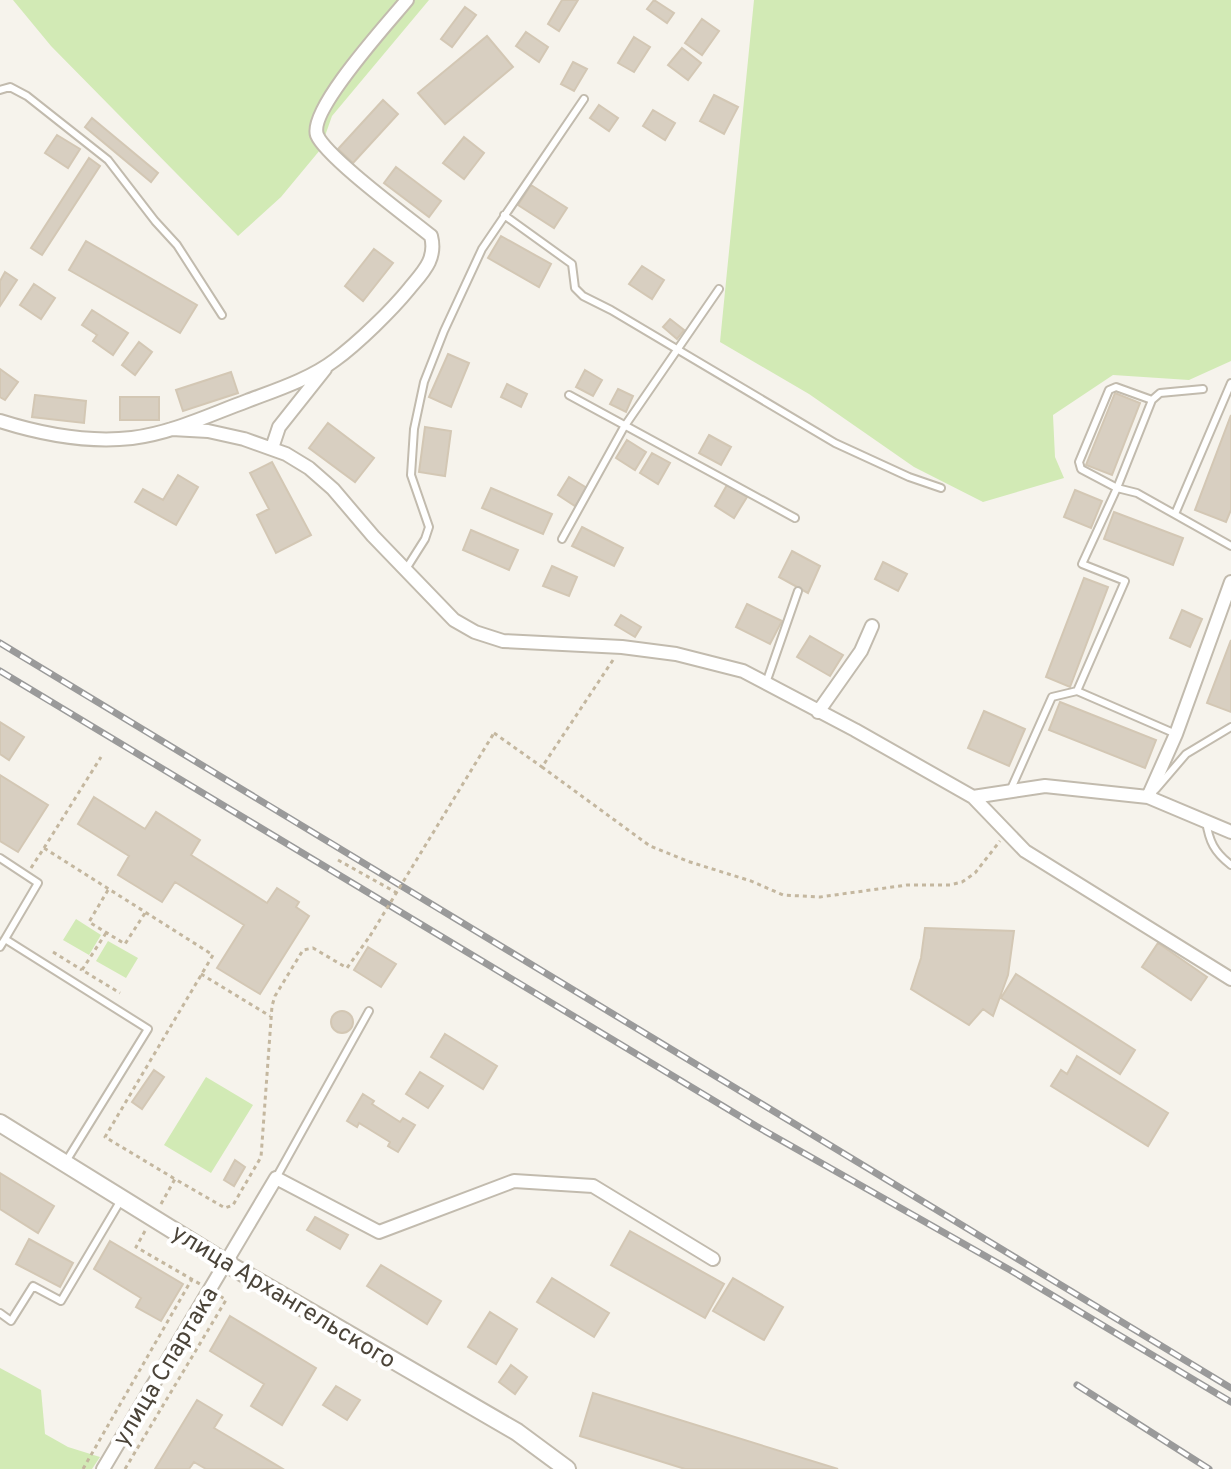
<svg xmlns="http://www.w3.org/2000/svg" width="1231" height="1469" font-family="Overpass,sans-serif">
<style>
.green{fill:#d2eab5}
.building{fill:#d8cfc1;stroke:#d3c7b4;stroke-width:2}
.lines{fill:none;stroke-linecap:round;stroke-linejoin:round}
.service-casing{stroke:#c2bbae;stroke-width:10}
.minor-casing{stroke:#c2bbae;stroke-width:16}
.tertiary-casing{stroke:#c2bbae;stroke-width:20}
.path{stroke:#c4b79f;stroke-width:3;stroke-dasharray:4 4;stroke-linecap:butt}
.service{stroke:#fff;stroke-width:6}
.minor{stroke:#fff;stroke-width:12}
.tertiary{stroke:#fff;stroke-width:16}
.rail-casing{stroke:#9a9a9a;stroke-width:7}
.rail{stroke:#fff;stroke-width:4;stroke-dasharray:12;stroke-linecap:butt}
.path-bridge{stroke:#c4b79f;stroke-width:3;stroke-dasharray:4 4;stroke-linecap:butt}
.labels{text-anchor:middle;stroke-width:8;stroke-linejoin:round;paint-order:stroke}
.street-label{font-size:24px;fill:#4b4439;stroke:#fff}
</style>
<rect width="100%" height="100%" fill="#f6f3ec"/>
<path class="green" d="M13 0H429L332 116 320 150 281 197 238 236 51 46Z
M754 0H1231V361L1189 380 1113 375 1053 415 1055 457 1064 478 983 502 914 467 809 394 720 342Z
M76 919 101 935 89 955 63 940Z
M108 941 138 958 126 978 96 961Z
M206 1077 253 1105 211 1173 164 1145Z
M0 1368 41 1390 45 1434 68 1447 100 1457 92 1469H0Z"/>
<path class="building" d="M562 0H578L559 31 548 24Z
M654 0 674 13 667 23 647 9Z
M465 7 476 15 452 47 441 39Z
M702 19 719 31 702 55 685 43Z
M526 32 548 47 539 62 516 46Z
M487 36 513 67 445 124 418 93Z
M634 37 650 47 634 72 618 63Z
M682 48 701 63 688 80 668 65Z
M573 62 587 69 574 91 561 84Z
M714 95 738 107 724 134 700 121Z
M383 100 398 114 353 163 338 149Z
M599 105 618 118 609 131 590 118Z
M653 110 675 123 665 140 643 126Z
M92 118 158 173 151 182 85 127Z
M57 135 80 149 68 168 45 153Z
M464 137 484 153 464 179 443 163Z
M89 158 100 166 42 255 31 248Z
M396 167 441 201 429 217 384 183Z
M531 185 567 208 554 228 518 205Z
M501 236 551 264 539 287 488 258Z
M86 241 197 305 180 333 69 270Z
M374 249 393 263 363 301 345 286Z
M642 266 664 280 652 299 629 284Z
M5 272 17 280 0 306V281Z
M34 284 55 298 41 319 20 305Z
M92 310 128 333 113 355 93 341 97 335 82 325Z
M670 319 684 330 677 339 663 327Z
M139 342 152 352 135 375 122 365Z
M448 354 469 363 451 407 429 397Z
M0 369 18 382 5 400 0 397Z
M585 370 602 380 593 396 576 387Z
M231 372 238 393 183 411 176 390Z
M507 384 527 394 521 407 501 397Z
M618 389 633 396 626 412 610 404Z
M1115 393 1140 403 1112 475 1086 465Z
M35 395 86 401 84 423 32 417Z
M120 397H159V420H120Z
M1231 415V510L1226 522 1195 510Z
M328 423 374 458 355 482 309 448Z
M425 427 451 431 445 476 419 472Z
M709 435 731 447 721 465 699 453Z
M627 440 646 452 635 470 616 458Z
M652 453 670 463 658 484 640 473Z
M272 462 311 535 276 553 257 515 269 509 250 473Z
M178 475 198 487 176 525 135 502 143 489 163 500Z
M569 477 587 488 575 506 558 495Z
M727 485 747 497 734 518 715 506Z
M491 488 552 514 543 534 482 508Z
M1075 490 1102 501 1091 528 1064 517Z
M1114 512 1183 538 1173 565 1104 539Z
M582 527 623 548 614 566 572 546Z
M471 530 518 550 509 570 463 550Z
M792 551 820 566 808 593 779 577Z
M883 562 907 574 898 591 875 579Z
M552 566 577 577 569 596 543 586Z
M1084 578 1108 587 1070 687 1046 677Z
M747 604 782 621 770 644 736 627Z
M1182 610 1202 619 1190 647 1170 638Z
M621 615 641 627 635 637 615 625Z
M810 636 843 655 830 676 797 657Z
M1231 640V712L1207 703Z
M1060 702 1156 740 1145 768 1049 730Z
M984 711 1025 729 1009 766 968 748Z
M0 722 24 737 9 760 0 754Z
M0 775 48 805 18 852 0 841Z
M94 797 145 829 156 812 200 840 191 855 267 903 277 888 299 902 296 907 309 916 260 994 217 968 244 925 175 882 162 902 118 875 129 856 78 824Z
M925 928 1014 931 1008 975 993 1016 983 1009 969 1025 911 989 921 958Z
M1158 943 1207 977 1191 1000 1142 967Z
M368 947 396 964 381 987 354 970Z
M1016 974 1135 1050 1120 1074 1001 998Z
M331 1022a11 11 0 1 1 22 0a11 11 0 1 1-22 0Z
M445 1034 497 1066 483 1089 431 1057Z
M1077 1056 1168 1113 1148 1146 1051 1086 1061 1070 1067 1074Z
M154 1070 164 1077 142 1109 132 1102Z
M420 1072 443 1086 428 1108 406 1094Z
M363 1094 374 1101 372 1104 400 1122 403 1118 415 1125 398 1152 388 1146 390 1142 359 1123 357 1127 347 1121Z
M235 1160 245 1167 234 1186 224 1180Z
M0 1173 54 1206 38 1233 0 1209Z
M315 1217 348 1235 340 1249 307 1230Z
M630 1231 724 1284 705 1318 611 1265Z
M29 1239 73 1263 60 1287 16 1264Z
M110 1241 183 1284 161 1321 136 1307 141 1298 94 1269Z
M381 1265 441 1301 427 1324 367 1286Z
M552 1278 609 1313 594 1337 537 1302Z
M733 1278 783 1307 764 1340 713 1311Z
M490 1312 517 1329 496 1364 468 1347Z
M230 1316 316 1368 282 1425 251 1406 264 1384 210 1351Z
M511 1365 527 1377 515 1394 499 1382Z
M336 1386 360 1400 347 1420 323 1405Z
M593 1393 838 1469H685L580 1436Z
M197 1400 222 1415 214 1428 283 1469H206L194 1462 189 1469H155Z"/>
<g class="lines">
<defs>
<path id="service" d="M0 90 10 87 27 96 108 160 155 221 177 245 222 315
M504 215 572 264 575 288 583 296 611 310 835 443 909 477 941 488
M569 395 795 518
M1152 400 1116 387 1109 390 1079 462 1081 469 1117 488 1137 493 1231 546
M1175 514 1231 383
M562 539 624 427 719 289
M406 569 425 539 429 527 411 475 414 429 424 382 444 331 482 249 584 99
M766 683 798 591
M1176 734 1077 691 1125 581 1082 564 1117 488 1152 400 1160 393 1203 389
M1156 789 1186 754 1231 727
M1010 791 1052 697 1077 691
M1206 821C1209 841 1214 852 1231 865
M0 858 38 883 5 939
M0 947 5 939 148 1029 65 1163
M276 1178 369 1011
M0 1313 11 1321 33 1286 61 1301 121 1200"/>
<path id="minor" d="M0 421C41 434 88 443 132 438 172 433 209 415 247 401 276 390 310 379 335 360 358 343 391 311 409 289 423 272 437 259 431 236 409 218 326 157 317 135 308 110 389 22 407 0
M172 429 208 431 244 439 286 454 309 468 333 489 373 536 454 620 475 632 503 641 622 647 676 654 743 671 855 730 973 797 1045 786 1148 797 1231 832
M272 448 279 427 325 369
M818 712 861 651 872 626
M973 797 1025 851 1231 979
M1148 797 1176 734 1231 582
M103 1469 276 1178 379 1232 514 1181 593 1186 713 1259"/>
<path id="tertiary" d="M0 1123 226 1263 517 1432 567 1469"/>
</defs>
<use href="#service" class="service-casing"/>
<use href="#minor" class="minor-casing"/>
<use href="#tertiary" class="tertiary-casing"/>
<path class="path" d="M613 660 542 767 650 846 690 862 751 881 783 895 820 897 907 885H950L962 882 975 873 1000 841
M494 733 542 767
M44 848 101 757
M338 860 397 893
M31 868 44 848 213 955 105 1137 175 1179
M108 890 89 922 125 944 145 913
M106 933 82 970 120 993
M53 952 82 970
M201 974 270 1016
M161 1204 175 1179 225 1208 233 1205 261 1157 272 1006 275 996 303 950 313 948 347 968 370 936
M145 1231 136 1247 200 1284
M83 1469 192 1279
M125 1469 226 1300 220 1296"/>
<use href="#service" class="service"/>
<use href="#minor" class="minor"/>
<use href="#tertiary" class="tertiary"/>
<defs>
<path id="rail" d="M0 643 1231 1388
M0 671 756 1126 1010 1270 1231 1402
M1077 1385 1209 1469"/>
</defs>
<use href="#rail" class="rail-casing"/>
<use href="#rail" class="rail"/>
<path class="path-bridge" d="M370 936 494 733"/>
</g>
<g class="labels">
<g class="street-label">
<text transform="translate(284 1296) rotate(31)" y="8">улица Архангельского</text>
<text transform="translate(165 1366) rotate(-59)" y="8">улица Спартака</text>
</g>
</g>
</svg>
